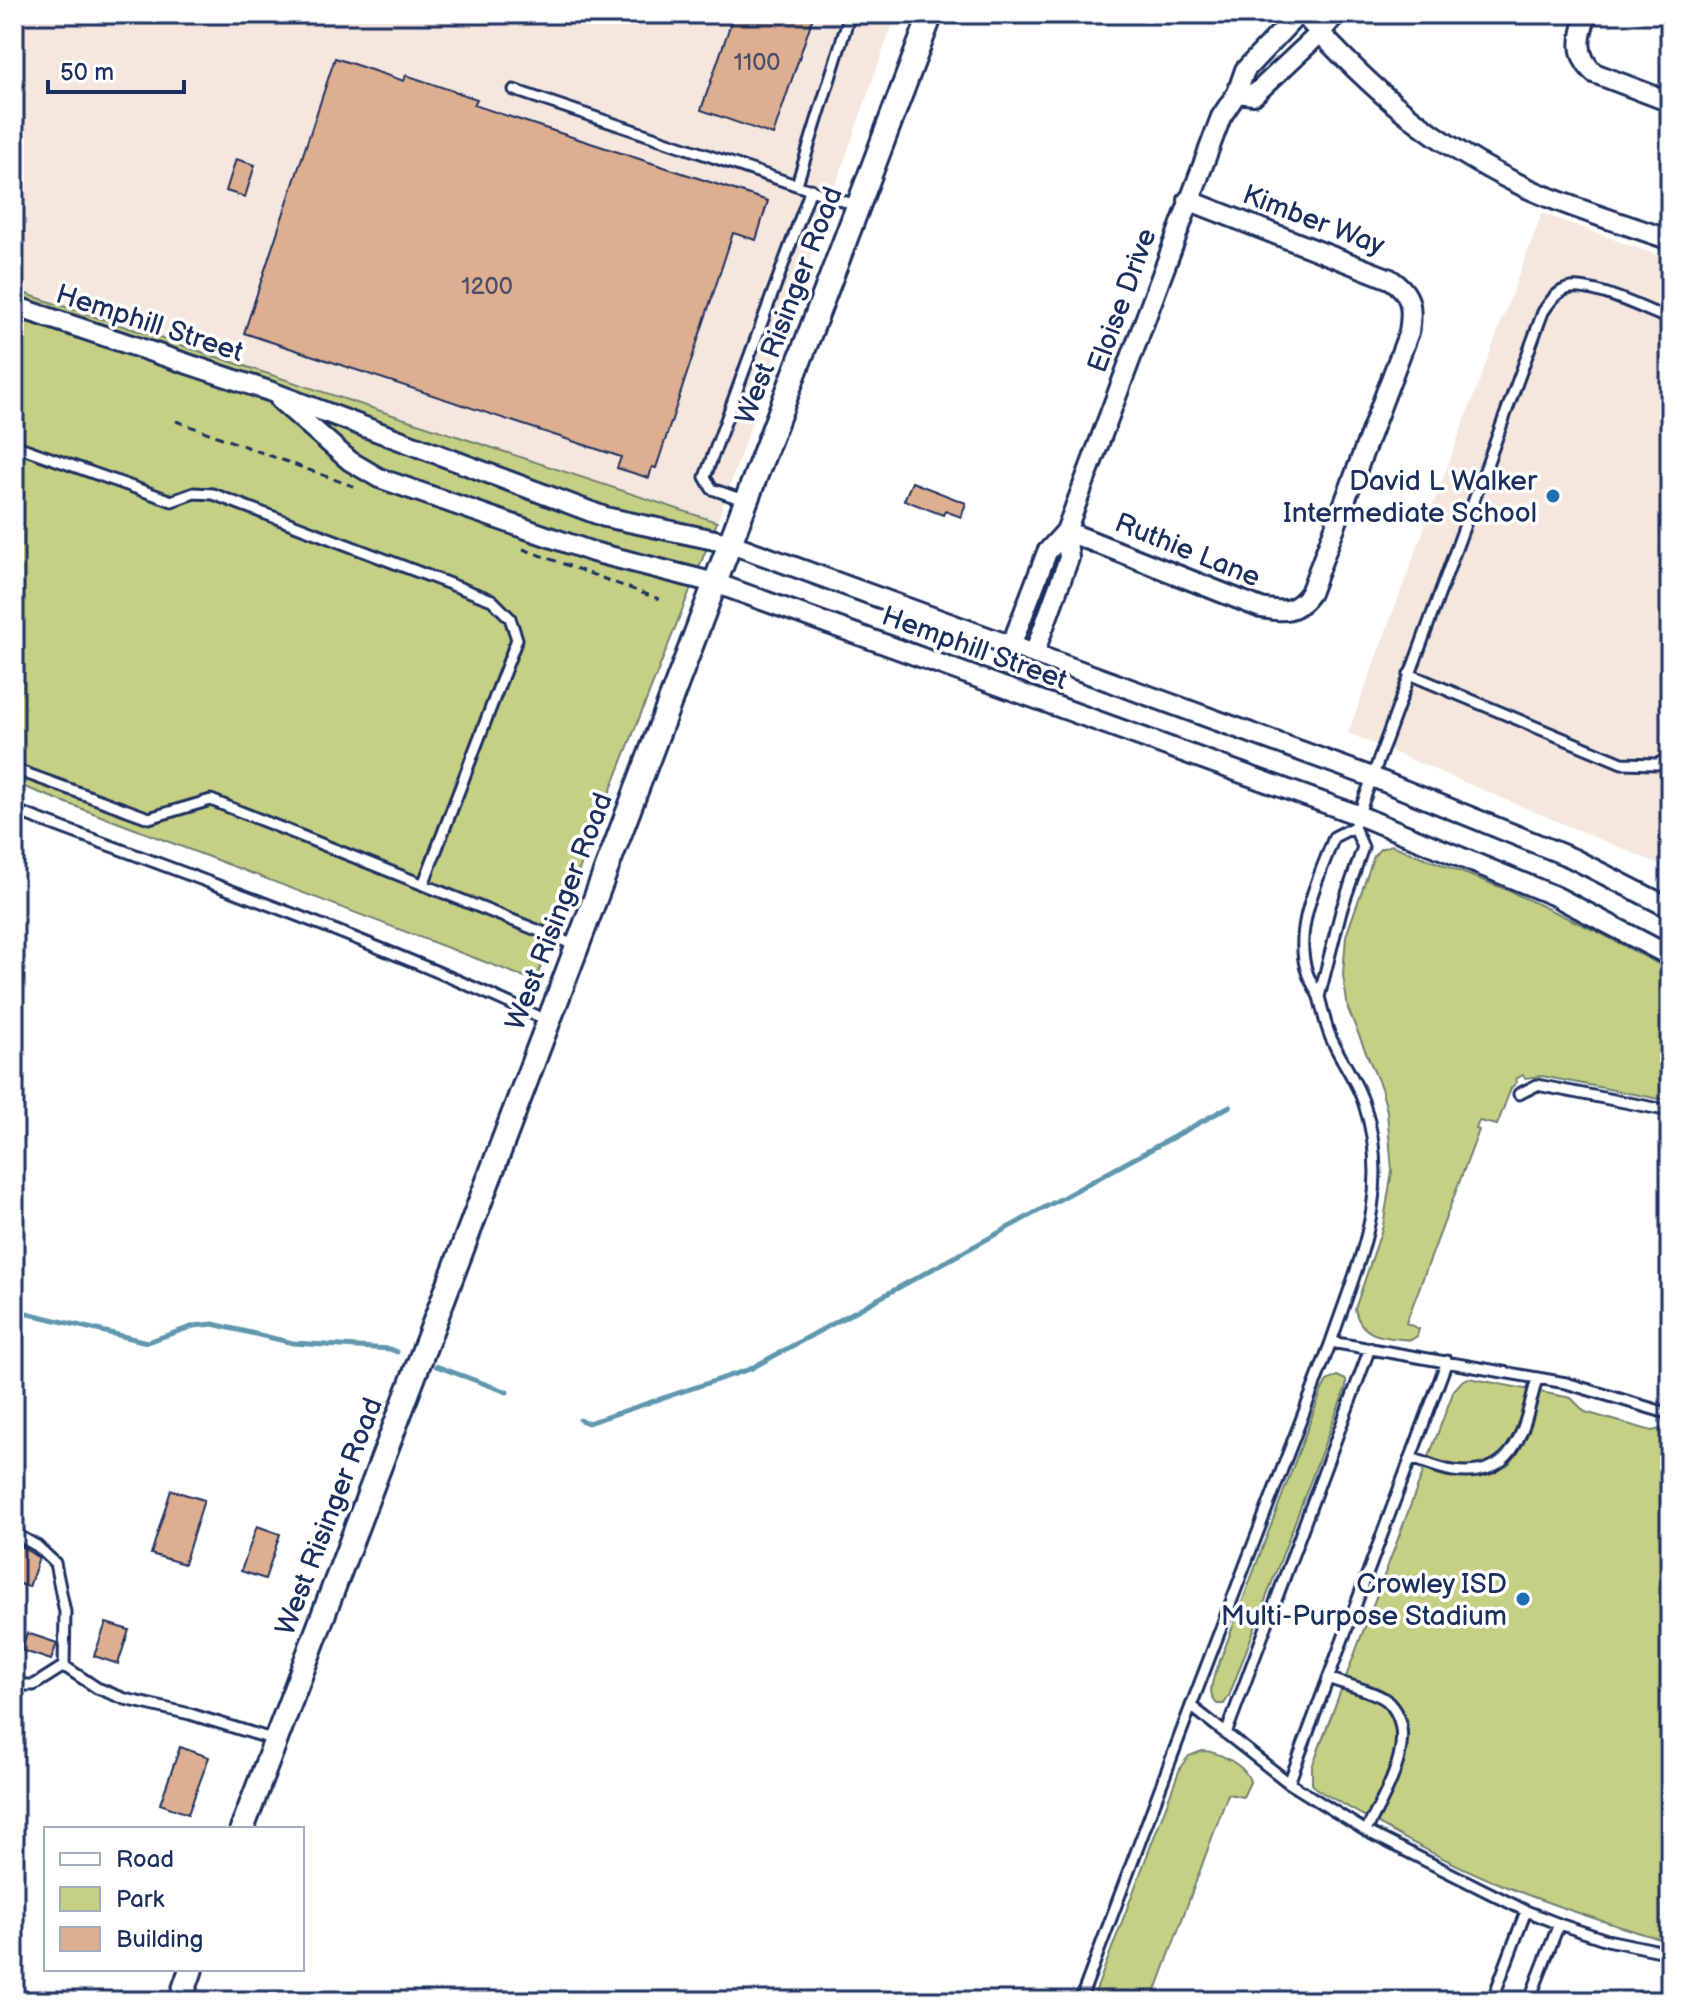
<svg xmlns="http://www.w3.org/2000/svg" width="1684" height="2015" font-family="'Balsamiq Sans',sans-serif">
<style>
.built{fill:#f5e7de}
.green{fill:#c6d084;stroke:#708071;stroke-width:2}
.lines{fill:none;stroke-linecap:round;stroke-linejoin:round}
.stream{stroke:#5f97ae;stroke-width:5}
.building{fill:#deae90;stroke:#1b2f5e;stroke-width:2}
.service-casing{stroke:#1b2f5e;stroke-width:15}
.minor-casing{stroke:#1b2f5e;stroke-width:24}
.tertiary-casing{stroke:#1b2f5e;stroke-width:28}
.path{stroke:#1b2f5e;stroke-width:3;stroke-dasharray:8 6;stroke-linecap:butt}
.service{stroke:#fff;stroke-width:9}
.minor{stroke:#fff;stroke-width:18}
.tertiary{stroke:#fff;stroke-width:22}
.poi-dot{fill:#1f6fb2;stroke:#fff;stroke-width:3}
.labels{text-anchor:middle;stroke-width:7;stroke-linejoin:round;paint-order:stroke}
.number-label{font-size:24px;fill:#4c4f6a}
.street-label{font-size:28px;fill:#1b2f5e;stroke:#fff}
.poi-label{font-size:28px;fill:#1b2f5e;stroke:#fff;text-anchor:end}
</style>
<rect width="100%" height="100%" fill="#fff"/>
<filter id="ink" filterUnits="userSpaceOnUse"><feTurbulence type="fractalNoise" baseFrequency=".0125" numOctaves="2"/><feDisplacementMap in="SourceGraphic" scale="16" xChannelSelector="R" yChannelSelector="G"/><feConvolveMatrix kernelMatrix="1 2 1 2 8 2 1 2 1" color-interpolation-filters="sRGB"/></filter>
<g filter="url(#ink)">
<path class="built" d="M14 14H896L717 522 14 290Z
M1542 213 1670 260V869L1348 733Z"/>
<path class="green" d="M14 290 717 522 535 981 14 783Z
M1391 845 1505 889 1600 933 1670 970V1101L1542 1076 1525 1078 1523 1075 1516 1079 1517 1082 1511 1088 1497 1125 1479 1121 1476 1129 1479 1130 1406 1323 1419 1329 1417 1336 1411 1340C1386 1337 1361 1339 1355 1309L1383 1226 1392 1171 1387 1111 1381 1088 1348 1009 1343 975 1346 936 1374 856 1380 849Z
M1337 1376 1346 1380V1387L1229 1696 1224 1704H1217C1208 1695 1211 1685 1215 1674L1322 1390 1327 1381Z
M1469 1378 1571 1398 1585 1412 1652 1431 1670 1427V1942C1613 1925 1557 1907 1502 1885 1438 1859 1378 1824 1318 1790L1312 1784V1767L1454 1390 1463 1380Z
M1202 1751C1218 1751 1247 1766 1250 1782L1243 1797 1228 1794 1154 1996 1165 2001H1092L1181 1766 1189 1756Z"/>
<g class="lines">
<path class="stream" d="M14 1310 147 1342 194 1326 213 1324 293 1343 390 1349 397 1352
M436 1366 507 1392
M580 1420 588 1423 750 1369 1230 1106"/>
</g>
<path class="building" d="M734 14H814L773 135 701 110Z
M335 58 404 81 406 75 477 99 474 105 768 201 756 240 733 233 656 468 652 467 649 478 617 468 621 457 244 333Z
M236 159 255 165 245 197 226 191Z
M912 482 966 503 961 517 945 511 943 515 904 500Z
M171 1490 204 1500 184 1564 151 1554Z
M257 1526 280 1534 265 1579 241 1571Z
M14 1542 39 1558 29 1587 17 1583 14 1585Z
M106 1623 129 1630 118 1664 94 1656Z
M27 1633 57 1643 51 1660 21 1650Z
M180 1747 209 1757 188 1814 160 1804Z"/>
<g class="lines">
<defs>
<path id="service" d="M514 90 858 206
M797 184 850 14
M14 445 172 501 194 493 213 494 492 600 510 618 517 639 423 885
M746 501 712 489 705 477 811 189
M1409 674 1622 763 1658 764 1670 757
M14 769 149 818 211 800 577 946
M14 810C193 877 375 940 548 1021
M1354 827 1363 847 1341 911 1319 997C1316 990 1311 982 1308 975 1291 931 1319 878 1334 837L1354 827 1543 312C1550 302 1557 290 1571 288 1598 285 1645 310 1670 319
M1319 997C1323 1010 1325 1025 1331 1038 1341 1061 1357 1081 1364 1104 1393 1192 1359 1260 1331 1342L1566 1383 1670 1414
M1519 1094 1537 1085 1670 1111
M1331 1342 1191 1706 1289 1783 1447 1361
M1411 1458C1424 1462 1439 1469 1453 1471 1518 1480 1524 1426 1537 1378
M14 1533 37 1546 55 1563 65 1612 64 1666 97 1688 125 1699 190 1714 275 1740
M14 1685H34L64 1666
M1226 1734 1370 1348
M1289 1783 1366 1831C1383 1797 1424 1734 1386 1700 1375 1691 1343 1684 1328 1678
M1366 1831 1526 1911 1559 1924 1529 2001
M1559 1924 1607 1940 1670 1953
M1080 2001 1191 1706
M1492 2001 1526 1911"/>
<path id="minor" d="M1303 14C1371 90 1434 145 1527 188 1572 209 1623 223 1670 240
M1587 14C1579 37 1575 55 1594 73L1670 102
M1237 93 1254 95 1320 33 1336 14
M14 306 269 391 605 517 729 543 1372 777 1572 858 1670 908
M280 400 350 461 379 478 593 552 715 583 1358 815 1555 896 1670 956
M1066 531 1261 608C1283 612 1296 613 1310 593L1409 332C1413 308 1412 293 1390 279L1188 200
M1011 646 1047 552 1066 531 1221 117 1237 93 1245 70 1298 14
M1034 654 1069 558 1066 531"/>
<path id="tertiary" d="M242 1829 931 14
M180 2001 191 1969"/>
</defs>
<use href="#service" class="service-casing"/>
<use href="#minor" class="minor-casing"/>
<use href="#tertiary" class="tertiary-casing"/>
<path class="path" d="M176 421 358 488
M523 549 659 599"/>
<use href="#service" class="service"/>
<use href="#minor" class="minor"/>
<use href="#tertiary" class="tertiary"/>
</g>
</g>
<g class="poi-dot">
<circle cx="1553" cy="496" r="8"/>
<circle cx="1523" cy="1599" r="8"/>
</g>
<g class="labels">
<g class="number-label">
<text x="757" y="70">1100</text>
<text x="487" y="294">1200</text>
</g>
<g class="street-label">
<text transform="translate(1314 219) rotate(21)" y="10">Kimber Way</text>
<text transform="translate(1121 300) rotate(-70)" y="10">Eloise Drive</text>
<text transform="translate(788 305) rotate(-69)" y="10">West Risinger Road</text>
<text transform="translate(150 322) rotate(18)" y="10">Hemphill Street</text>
<text transform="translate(1188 549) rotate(22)" y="10">Ruthie Lane</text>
<text transform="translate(975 647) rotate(20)" y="10">Hemphill Street</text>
<text transform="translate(558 911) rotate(-69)" y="10">West Risinger Road</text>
<text transform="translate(328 1516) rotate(-69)" y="10">West Risinger Road</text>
</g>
<g class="poi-label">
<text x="1537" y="490">David L Walker<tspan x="1537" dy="32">Intermediate School</tspan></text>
<text x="1507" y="1593">Crowley ISD<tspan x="1507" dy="32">Multi-Purpose Stadium</tspan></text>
</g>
</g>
<rect width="1684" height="2015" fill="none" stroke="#fff" stroke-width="48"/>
<rect x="24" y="24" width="1636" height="1967" fill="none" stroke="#1b2f5e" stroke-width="3" filter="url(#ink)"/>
<rect x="44" y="1827" width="260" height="144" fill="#ffffff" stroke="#a4acbf" stroke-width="2"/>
<rect x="60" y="1853" width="40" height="12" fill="#ffffff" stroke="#a4acbf" stroke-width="2"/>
<text x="116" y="1867" font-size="24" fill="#1b2f5e">Road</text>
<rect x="60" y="1887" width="40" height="24" fill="#c6d084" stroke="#a4acbf" stroke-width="2"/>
<text x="116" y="1907" font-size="24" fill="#1b2f5e">Park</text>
<rect x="60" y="1927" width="40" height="24" fill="#deae90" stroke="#a4acbf" stroke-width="2"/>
<text x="116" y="1947" font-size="24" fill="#1b2f5e">Building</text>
<path d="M48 80v12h136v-12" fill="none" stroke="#1b2f5e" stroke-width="4"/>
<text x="60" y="80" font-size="24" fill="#1b2f5e" stroke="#ffffff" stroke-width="6" paint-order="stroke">50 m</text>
</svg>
